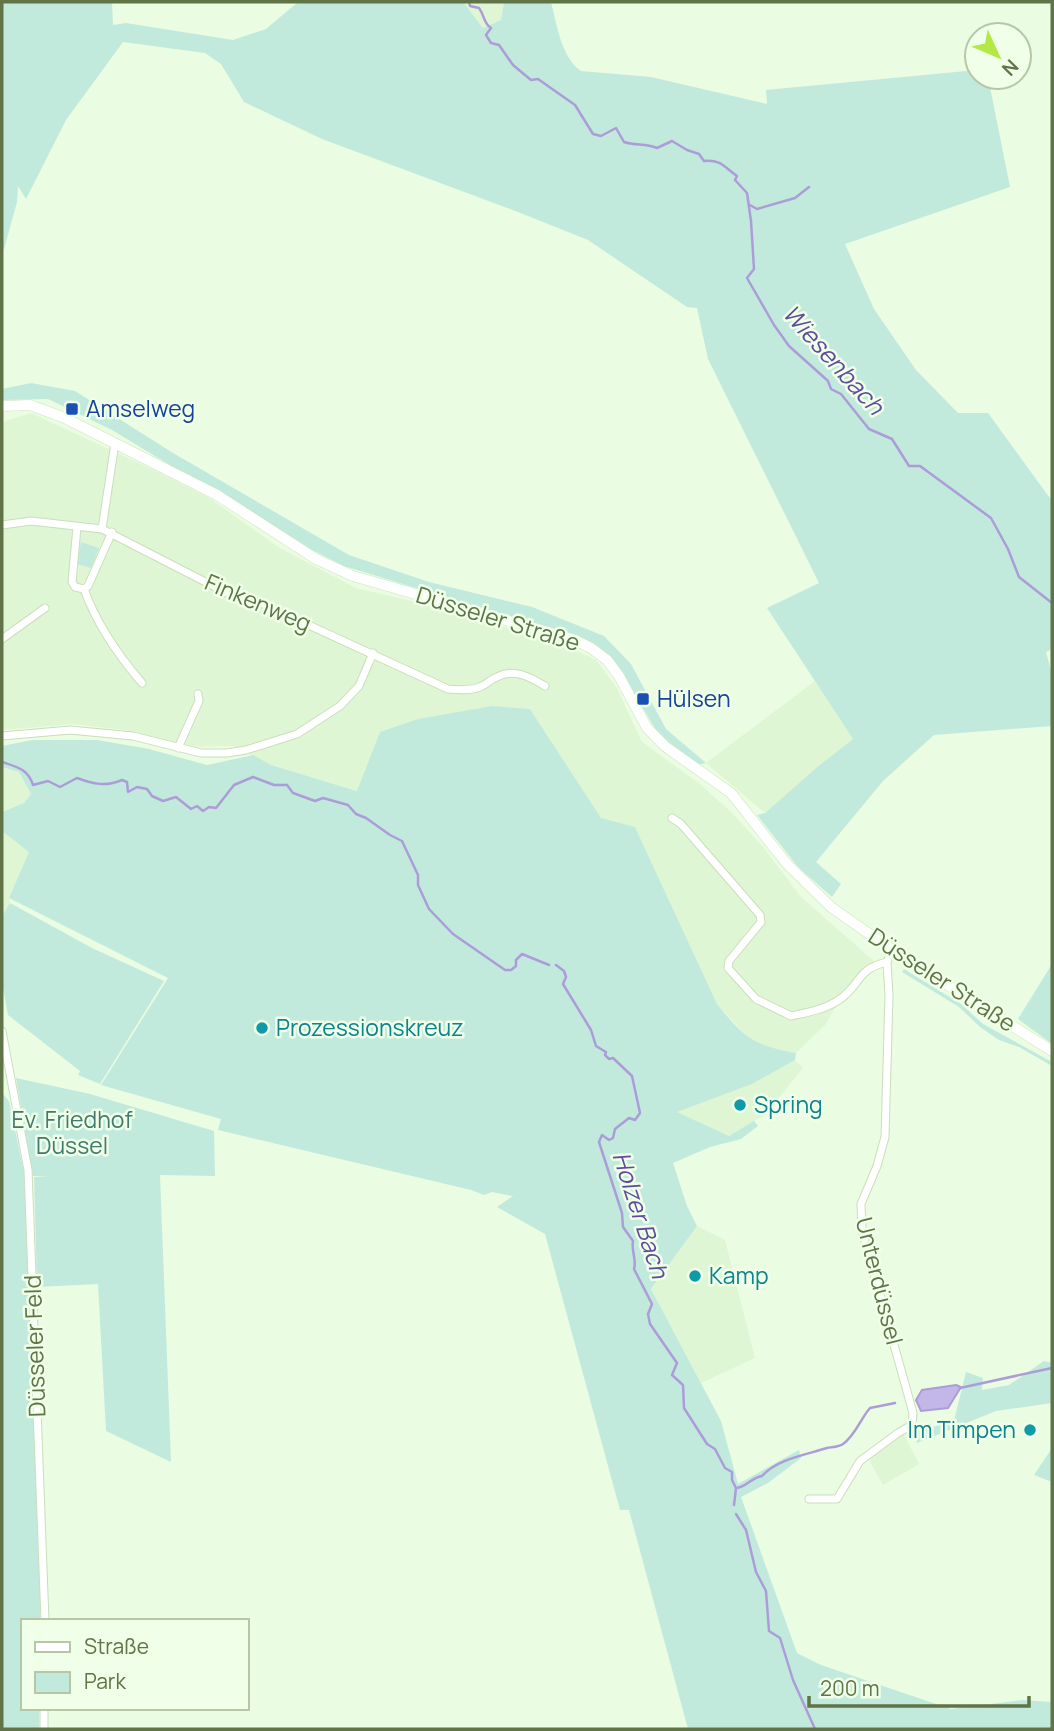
<svg xmlns="http://www.w3.org/2000/svg" width="1054" height="1731" font-family="Manrope,sans-serif">
<style>
.residential{fill:#dff6d4}
.green{fill:#c1eadd}
.water{fill:#c2b7e6;stroke:#ac9dd8;stroke-width:2}
.lines{fill:none;stroke-linecap:round;stroke-linejoin:round}
.stream{stroke:#ac9dd8;stroke-width:2.5}
.street-casing{stroke:#cadebb;stroke-width:9}
.secondary-casing{stroke:#cee6bc;stroke-width:11}
.street{stroke:#fff;stroke-width:7}
.secondary{stroke:#fff;stroke-width:10}
.transit-dot{fill:#1a4fb4;stroke:#efffe8;stroke-width:2.5}
.culture-dot{fill:#0f9aa8;stroke:#efffe8;stroke-width:2.5}
.labels{text-anchor:middle;stroke-width:5;stroke-linejoin:round;paint-order:stroke}
.transit-label{font-size:23px;fill:#164399;stroke:#efffe8;text-anchor:start}
.street-label{font-size:23px;fill:#607448;stroke:#efffe8}
.culture-label{font-size:23px;fill:#0d838f;stroke:#efffe8;text-anchor:start}
.park-label{font-size:23px;fill:#417a6f;stroke:#efffe8}
.water-label{font-size:24px;font-style:italic;fill:#604b9d;stroke:#efffe8}
</style>
<rect width="100%" height="100%" fill="#eafce2"/>
<path class="residential" d="M463 2H504L501 20 483 28Z
M31 413 152 469 211 499 278 547 356 588 428 605 507 628 571 648 596 660 617 688 642 742 700 784 732 813 764 848 800 896 876 963 842 995 826 1024 796 1053 767 1048 750 1040 717 1004 635 827 601 819 530 709 358 791 271 765 233 746 189 747 125 730 73 724 2 730V422Z
M815 681 853 739 816 768 765 813 706 763Z
M2 767 19 772 31 794 24 803 2 812Z
M2 831 30 851 9 898 10 903 2 916Z
M795 1060 803 1068 765 1115 729 1136 676 1112 752 1084Z
M697 1226 725 1240 755 1358 701 1383 651 1289Z
M903 1433 919 1464 883 1485 869 1460Z"/>
<path class="green" d="M2 2H112L113 25 126 23 233 40 266 29 298 2H463L483 28 501 20 504 2H551C557 25 561 57 581 71L651 77 767 104 766 90 977 70V77H988L1010 187 845 244 874 309 916 370 958 413H988L1052 501V649L1046 652 1052 674V726L934 735 883 781 816 862 841 884 832 897 798 867 757 815 765 813 816 768 853 739 767 608 819 583 708 359 697 308 687 307 588 240 518 212 322 139 244 102 221 64 205 53 123 42 66 120 26 199 18 186 17 202 4 249 2 250Z
M31 383 75 391 173 453 349 555 429 582 532 607 604 636 631 664 666 729 706 763 697 765 659 735 614 660 600 648 581 639 527 622 344 566 300 544 112 430 48 399 2 400V389Z
M81 542 99 548 91 568 77 564Z
M492 706 530 709 601 818 635 827 717 1004C745 1038 752 1045 796 1053L795 1060 752 1084 677 1112 729 1136 754 1121 758 1126 741 1139 710 1147 673 1163 687 1206 697 1226 651 1289 721 1421 738 1484 799 1450 801 1458 768 1483 741 1497 797 1653 821 1665 951 1709 1022 1700 1052 1702V1729H688L629 1510H620L545 1234 497 1207 513 1196 492 1192 484 1195 471 1190 218 1130 221 1119 101 1085 168 978 9 898 29 852 2 831V812L24 803 31 794 19 772 2 767V746L32 740H97L149 749 207 765 253 755 271 765 357 791 380 732 418 719Z
M10 903 92 948 164 981 100 1084 78 1075 80 1071 8 1015 2 982V916Z
M1052 964V1044L1018 1019Z
M904 969 961 1004 983 1024 1052 1062V1066L1019 1047 999 1040 980 1027 959 1007 902 972Z
M16 1078 90 1094 214 1131 215 1176 160 1175 171 1462 106 1431 98 1284 37 1287 34 1177 49 1176H33Z
M2 1093 9 1101 26 1182 41 1548 40 1621H23V1708H39V1729H2Z
M1044 1361 1052 1363V1403L996 1411 917 1443 915 1432 954 1421 966 1372 983 1378 982 1390 1009 1385Z
M1052 1448V1482L1034 1475Z"/>
<path class="water" d="M956 1385 961 1387 948 1408 921 1411 916 1400 922 1390Z"/>
<g class="lines">
<path class="stream" d="M469 2 470 6 479 8C485 16 483 23 491 28L486 35 491 43 499 45 513 65 531 80 538 79 575 105 593 134 601 136 616 128 624 142C636 146 645 143 657 148L672 141 687 150 699 154 704 161C721 159 725 168 737 176L735 180 747 193 751 221 754 269 747 278 774 325 789 346 828 381 831 389 841 394 869 429 892 439 909 466H920L991 518 1008 549 1019 577 1052 603
M750 205 757 209 795 198 809 187
M2 762C17 767 28 769 33 785L48 781 60 787 77 778C93 784 106 787 122 780L127 782 128 792 137 787 147 789 152 796 163 801 176 797 191 809 197 806 203 811 209 807 216 808 234 785 253 777 274 785H287L293 793 315 801 323 798 348 805 356 814 366 818 390 835 402 841 418 875V885L429 909 453 934 505 970H511L516 966V960L522 954 549 965
M556 965 564 971 566 977 563 984 591 1030 596 1046 606 1052 605 1055 609 1059 613 1058 632 1076 640 1113 635 1120 629 1118 615 1129 613 1138 609 1140 602 1135 599 1142 622 1213 623 1227 633 1241C631 1251 637 1260 634 1269L652 1304 648 1314 650 1324 677 1363 672 1375 683 1385 684 1408 707 1444 715 1449 725 1468 732 1472V1480L736 1488 734 1505
M960 1388 1052 1368
M736 1488C746 1488 750 1478 762 1476 777 1459 805 1455 827 1448 832 1447 839 1447 843 1444 855 1436 861 1418 870 1408L895 1403
M736 1514 746 1530 756 1572 766 1591 769 1631 780 1638 793 1680 815 1729"/>
<defs>
<path id="street" d="M2 525 31 521 102 529 227 593 244 599 254 600 448 689C459 690 472 691 482 686 487 684 491 679 497 677 514 668 530 677 545 686
M77 527 72 582 75 587 84 589 88 586 112 532
M102 529 115 443
M84 589C97 625 117 654 142 683
M2 639 45 608
M2 736 70 730 133 736 201 753H227L246 750 297 734 340 706 359 686 373 653
M178 748 199 701 198 694
M672 818 681 824 760 915 761 922 729 961 728 968 756 999 791 1016C809 1012 829 1009 844 996 862 981 858 969 887 962L892 950
M2 1031 28 1170 45 1621
M809 1499H837L860 1461 898 1433 912 1425 913 1413 905 1384 862 1231 861 1204 877 1166 885 1137 889 995 887 962
M44 1729V1708"/>
<path id="secondary" d="M2 406 30 405 65 418 217 495 316 559 353 576 575 640 591 648 607 660 619 676 647 728 666 747 731 793 787 864 831 907 892 950 1052 1051"/>
</defs>
<use href="#street" class="street-casing"/>
<use href="#secondary" class="secondary-casing"/>
<use href="#street" class="street"/>
<use href="#secondary" class="secondary"/>
</g>
<g class="transit-dot">
<rect x="65" y="402" width="14" height="14" rx="3.5"/>
<rect x="636" y="692" width="14" height="14" rx="3.5"/>
</g>
<g class="culture-dot">
<circle cx="262" cy="1028" r="7"/>
<circle cx="740" cy="1105" r="7"/>
<circle cx="695" cy="1276" r="7"/>
<circle cx="1030" cy="1430" r="7"/>
</g>
<g class="labels">
<g class="transit-label">
<text x="86" y="417">Amselweg</text>
<text x="657" y="707">Hülsen</text>
</g>
<g class="street-label">
<text transform="translate(258 603) rotate(23)" y="8">Finkenweg</text>
<text transform="translate(498 619) rotate(17)" y="8">Düsseler Straße</text>
<text transform="translate(942 980) rotate(33)" y="8">Düsseler Straße</text>
<text transform="translate(879 1281) rotate(76)" y="8">Unterdüssel</text>
<text transform="translate(35 1346) rotate(-92)" y="8">Düsseler Feld</text>
</g>
<g class="culture-label">
<text x="276" y="1036">Prozessionskreuz</text>
<text x="754" y="1113">Spring</text>
<text x="709" y="1284">Kamp</text>
<text x="1016" y="1438" text-anchor="end">Im Timpen</text>
</g>
<g class="park-label">
<text x="72" y="1128">Ev. Friedhof<tspan x="72" dy="26">Düssel</tspan></text>
</g>
<g class="water-label">
<text transform="translate(833 360) rotate(48)" y="8">Wiesenbach</text>
<text transform="translate(640 1215) rotate(72)" y="8">Holzer Bach</text>
</g>
</g>
<rect width="1054" height="1731" fill="none" stroke="#607448" stroke-width="7"/>
<rect x="21" y="1619" width="228" height="91" fill="#efffe8" stroke="#b6c7a8" stroke-width="2"/>
<rect x="35" y="1642" width="35" height="10" fill="#ffffff" stroke="#b6c7a8" stroke-width="2"/>
<text x="84" y="1654" font-size="21" fill="#607448">Straße</text>
<rect x="35" y="1672" width="35" height="21" fill="#c1eadd" stroke="#b6c7a8" stroke-width="2"/>
<text x="84" y="1689" font-size="21" fill="#607448">Park</text>
<g transform="translate(998 56) rotate(134)"><circle r="33" fill="#efffe8" stroke="#b6c7a8" stroke-width="2"/>
<path d="M0-5L12 26L0 18L-12 26Z" fill="#b3e846"/>
<text y="-10" font-size="19" font-weight="bold" text-anchor="middle" fill="#607448">N</text>
</g>
<path d="M809 1696v10h220v-10" fill="none" stroke="#607448" stroke-width="3.5"/>
<text x="820" y="1696" font-size="21" fill="#607448" stroke="#efffe8" stroke-width="5" paint-order="stroke">200 m</text>
</svg>
